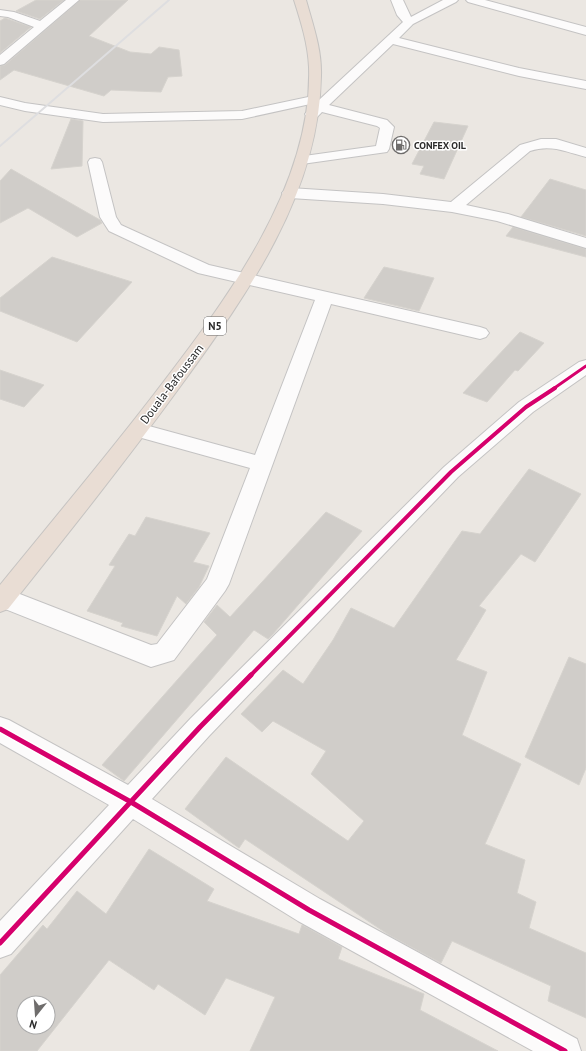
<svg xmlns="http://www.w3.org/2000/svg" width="586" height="1051" font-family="'PT Sans',sans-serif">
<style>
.building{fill:#d0cdc9;stroke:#d6d3ce;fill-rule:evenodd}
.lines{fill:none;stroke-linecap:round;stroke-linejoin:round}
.minor-casing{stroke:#c4c3c3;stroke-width:2}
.highway-casing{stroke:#c6c4c2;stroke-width:2}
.minor{fill:#fcfbfb;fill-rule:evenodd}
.highway{fill:#e9ddd4;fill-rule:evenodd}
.rail{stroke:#dedee0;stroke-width:2}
.cycleway-far2-casing{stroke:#fff;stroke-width:5}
.cycleway-far1-casing{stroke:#fff;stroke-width:6}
.cycleway-casing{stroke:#fff;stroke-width:8}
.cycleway-far2{stroke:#d6006c;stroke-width:3}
.cycleway-far1{stroke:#d6006c;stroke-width:4}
.cycleway{stroke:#d6006c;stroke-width:5}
.labels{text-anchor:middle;stroke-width:3;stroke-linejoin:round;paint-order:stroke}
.far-poi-label{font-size:10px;font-weight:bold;fill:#2c2c2c;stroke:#fff;text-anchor:start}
.shield{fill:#fff;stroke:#6b6b6b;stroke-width:1}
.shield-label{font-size:11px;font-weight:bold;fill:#2c2c2c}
.street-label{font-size:12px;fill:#2c2c2c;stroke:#fff}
</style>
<rect width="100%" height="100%" fill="#ebe7e2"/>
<path class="building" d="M36 0H64L40 19 16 11Z
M80 0H128L89 36 130 52 151 54 159 47 179 50 182 76 168 77 161 92 111 90 104 96 14 70 0 80V66L5 65Z
M5 18 31 27 0 53V21Z
M71 119 83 121 82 166 51 169Z
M434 122 468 126 444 179 420 174 424 166 412 164Z
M11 169 100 220 102 223 77 237 28 208 0 223V181Z
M550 179 586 190V236L521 217Z
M513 227 586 249V257L506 236Z
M52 257 132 282 77 342 0 311V298Z
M384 267 434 278 419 311 364 298Z
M520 332 544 343 518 371 515 370 487 402 463 393Z
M0 370 44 385 24 407 0 399Z
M529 469 581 494 535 562 521 554 479 606 486 610 456 660 487 672 462 735 521 764 485 844 525 860 517 893 536 902 529 928 586 953V1018L548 1001 551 986 452 941 441 963 389 935 245 839 239 848 185 809 226 757 348 841 364 821 311 774 326 751 273 721 262 732 241 714 283 670 303 684 333 640 351 608 394 628 462 531 480 534Z
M326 512 362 531 273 634 268 639 254 630 124 781 102 765 217 635 204 622 217 605 230 617Z
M146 517 210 533 193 562 209 566 199 587 186 604 177 596 157 636 121 626 123 623 87 611 115 566 109 565 129 534 135 536Z
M569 657 586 664V768L579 785 525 757Z
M149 849 214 889 207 901 299 934 302 925 306 927 342 947 338 959 424 994 420 1010 498 1051H250L275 997 226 978 205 1015 158 984 154 990 109 960 37 1051H0V975L43 925 47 929 77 891 106 914ZM24 1003H48V1027H24Z"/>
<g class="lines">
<defs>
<path id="minor" d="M66 0H79L4 64 0 65V55L34 27 8 17 0 16V10L14 12 40 21Z
M391 0H403L411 17 443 0H458L456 2 413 24 399 38 519 68 586 81V89L519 76 393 44 329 105 387 120 394 127 389 149 387 152 302 164 297 163 295 160 297 157 376 146 380 128 377 126 322 112 317 117H307L305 114 315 103 242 119 103 122 25 111 0 105V97L25 103 103 114 242 111 313 96 318 97 319 100 403 22 397 15Z
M466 0H485L586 27V35L468 2Z
M541 139H556L586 148V157C566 152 551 144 530 151L466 205 508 214 586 238V248L497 221 452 212 383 204 290 198 285 196 282 193 285 190 290 188 383 194 451 202 520 145Z
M95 158 100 159 102 162 116 217 121 225 209 265 480 327 486 329 489 333 486 337 480 339 331 304 229 584 225 591 174 660 151 667 0 607V590L4 588 12 591 151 645 157 644 207 579 250 468 131 435 128 430 131 425 138 423 255 455 315 300 198 273 109 231 100 217 88 162 90 159Z
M586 360V375L533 412 458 477 209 736 152 799 320 899 577 1039 581 1051H533L298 921 133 819 11 954 0 958V921L109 805 0 743V717L9 720 128 785 191 718 444 467 519 402 579 362Z"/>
<path id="highway" d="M294 0H306C313 25 322 50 321 76 319 194 248 293 182 384 126 461 67 535 8 609L0 612V585C52 521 105 458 155 393 224 303 313 187 309 67 308 44 301 22 294 0Z"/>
</defs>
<use href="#minor" class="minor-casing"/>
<use href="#highway" class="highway-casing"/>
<use href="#minor" class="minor"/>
<use href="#highway" class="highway"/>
<path class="rail" d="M0 146 169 0"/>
<defs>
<path id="cycleway-far2" d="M553 389 586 366"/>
<path id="cycleway-far1" d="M250 676 451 472 526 407 555 388"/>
<path id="cycleway" d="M0 729 131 802 309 910 565 1051
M0 943 200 727 251 675"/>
</defs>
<use href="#cycleway-far2" class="cycleway-far2-casing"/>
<use href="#cycleway-far1" class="cycleway-far1-casing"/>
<use href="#cycleway" class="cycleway-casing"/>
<use href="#cycleway-far2" class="cycleway-far2"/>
<use href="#cycleway-far1" class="cycleway-far1"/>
<use href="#cycleway" class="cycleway"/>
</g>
<defs>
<symbol id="fuel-ring" viewBox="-11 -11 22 22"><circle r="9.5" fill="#fff" stroke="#6f6d6c" stroke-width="1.5"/><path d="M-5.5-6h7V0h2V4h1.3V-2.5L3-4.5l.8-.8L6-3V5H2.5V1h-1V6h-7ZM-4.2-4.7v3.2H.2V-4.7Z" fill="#6f6d6c"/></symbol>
</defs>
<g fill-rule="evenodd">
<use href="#fuel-ring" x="391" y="135" width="20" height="20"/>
</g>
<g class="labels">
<g class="far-poi-label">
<text x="414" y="149">CONFEX OIL</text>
</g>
<rect class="shield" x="204" y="317" width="22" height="18" rx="3"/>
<g class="shield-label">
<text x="215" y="330">N5</text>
</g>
<g class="street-label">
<text transform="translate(172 384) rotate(-53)" y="4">Douala-Bafoussam</text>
</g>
</g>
<g transform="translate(36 1015) rotate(197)"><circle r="19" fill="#ffffff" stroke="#ababab"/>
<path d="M0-3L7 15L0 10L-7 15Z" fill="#6f6d6c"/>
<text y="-6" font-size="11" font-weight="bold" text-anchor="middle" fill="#2c2c2c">N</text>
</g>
</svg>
